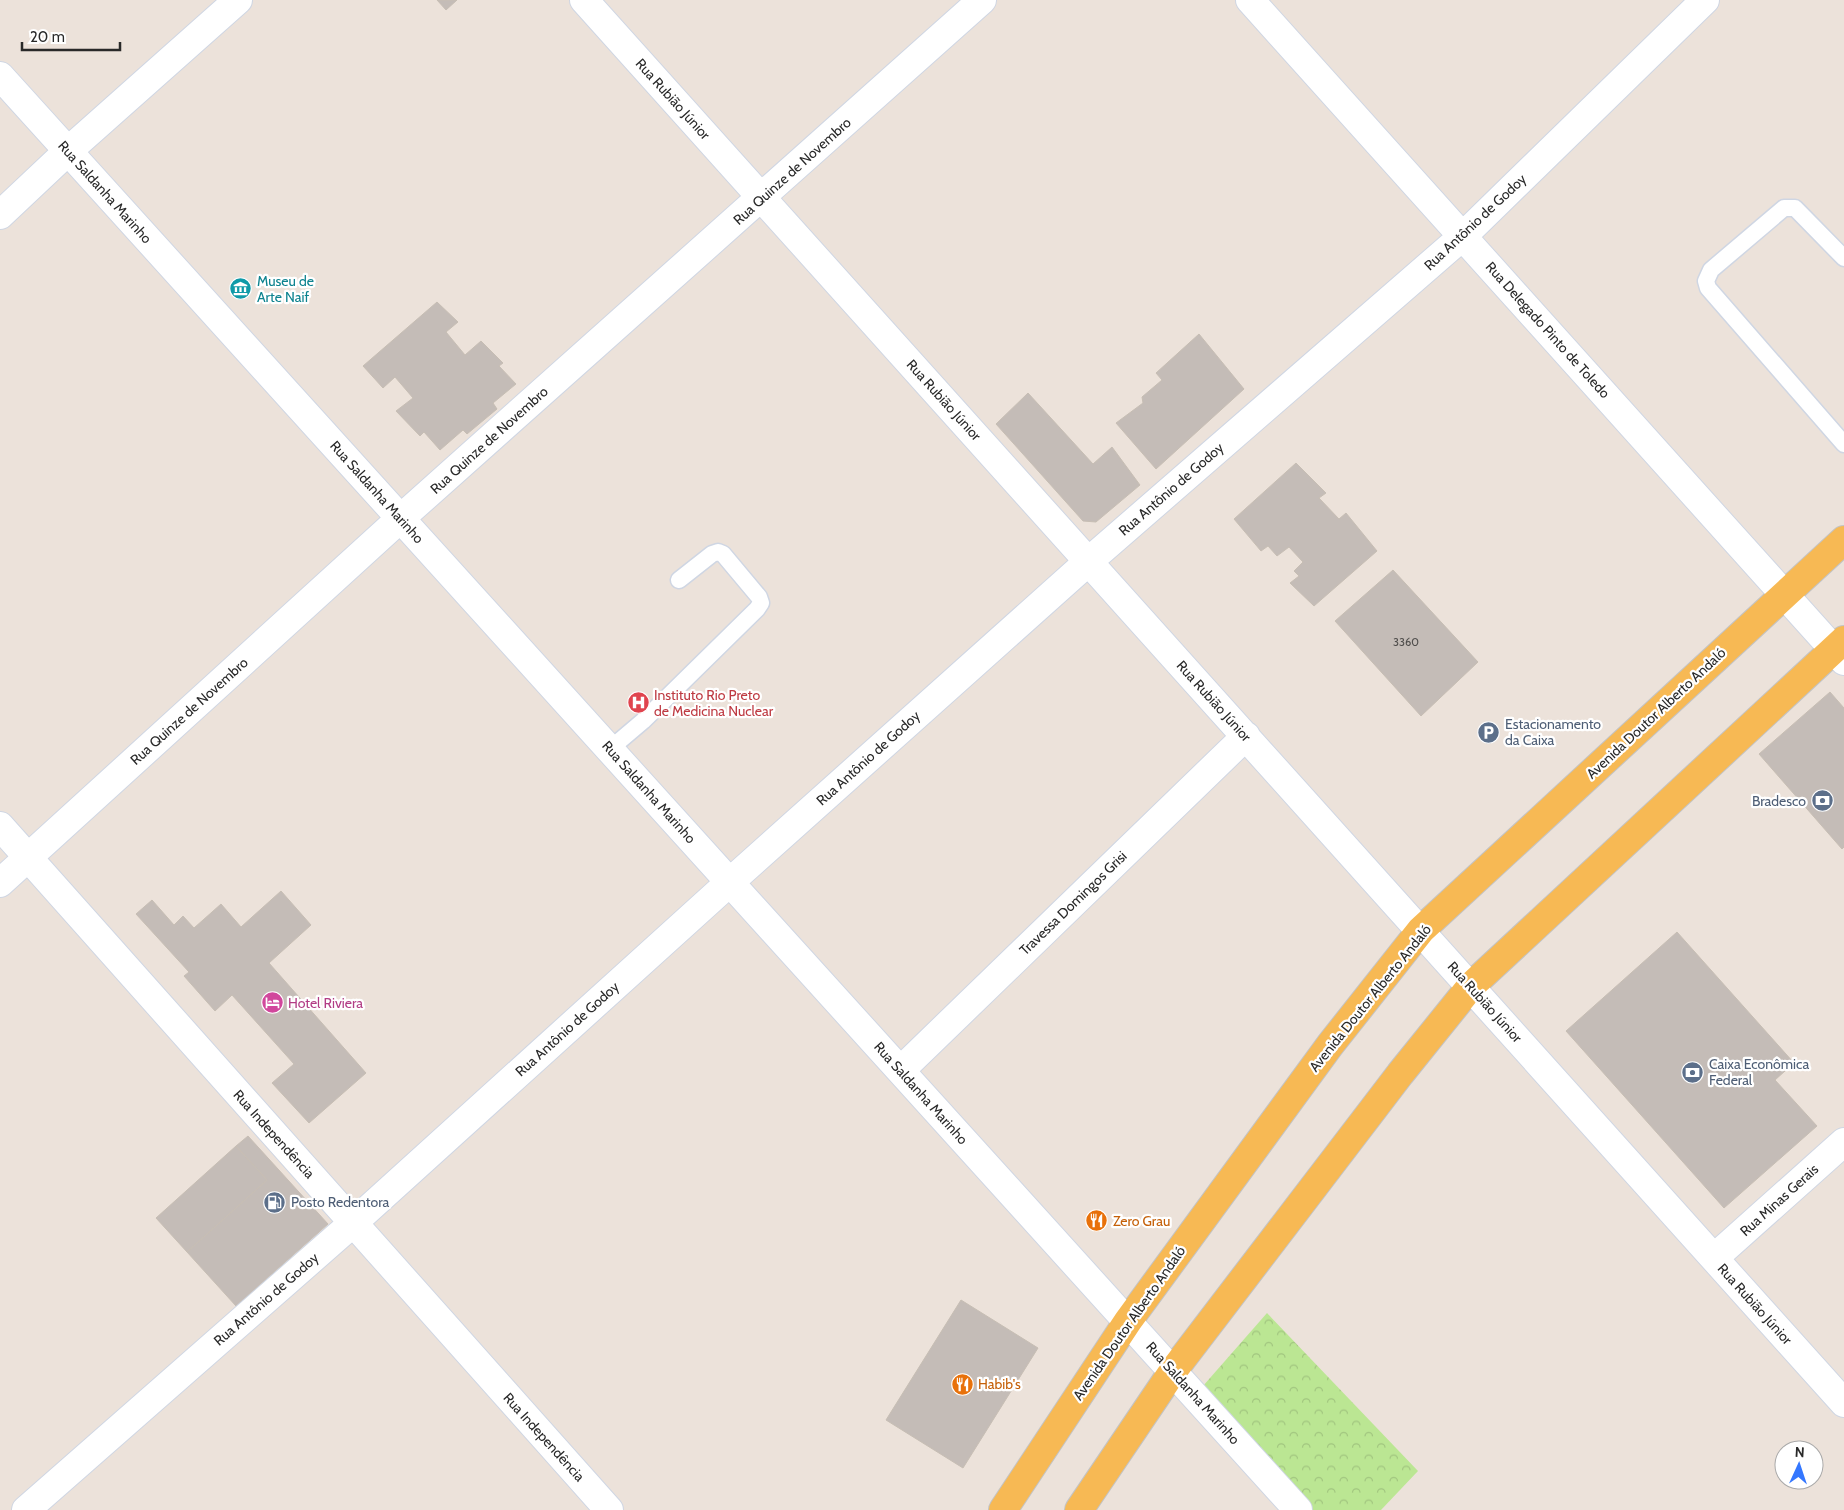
<svg xmlns="http://www.w3.org/2000/svg" width="1844" height="1510" font-family="Cabin,sans-serif">
<style>
.forest{fill:url(#forest-crowns)}
.building{fill:#c4bcb7;stroke:#c7beb4}
.lines{fill:none;stroke-linecap:round;stroke-linejoin:round}
.service-casing{stroke:#cfd6e3;stroke-width:19}
.minor-casing{stroke:#cfd6e3;stroke-width:30}
.tertiary-casing{stroke:#cfd6e3;stroke-width:30}
.primary-casing{stroke:#c3c3c3;stroke-width:30}
.service{stroke:#fff;stroke-width:16}
.minor{stroke:#fff;stroke-width:28}
.tertiary{stroke:#fff;stroke-width:28}
.primary{stroke:#f7b954;stroke-width:28}
.labels{text-anchor:middle;stroke-width:4.5;stroke-linejoin:round;paint-order:stroke}
.number-label{font-size:11px;fill:#504e4c}
.street-label{font-size:14px;fill:#292929;stroke:#fff}
.culture-label{font-size:14px;fill:#0d838f;stroke:#fff;text-anchor:start}
.health-label{font-size:14px;fill:#be3a42;stroke:#fff;text-anchor:start}
.service-label{font-size:14px;fill:#4e5e75;stroke:#fff;text-anchor:start}
.hotel-label{font-size:14px;fill:#b23c85;stroke:#fff;text-anchor:start}
.food-label{font-size:14px;fill:#c56008;stroke:#fff;text-anchor:start}
</style>
<defs>
<pattern id="forest-crowns" width="20" height="18" patternUnits="userSpaceOnUse" patternTransform="scale(1.25)"><rect width="20" height="18" fill="#bbe693"/><path d="M2 6a3 3 0 1 1 6 0M12 15a3 3 0 1 1 6 0" fill="none" stroke="#a1c57f"/></pattern>
</defs>
<rect width="100%" height="100%" fill="#ece2da"/>
<path class="forest" d="M1267 1313 1418 1471 1381 1510H1311L1203 1386Z"/>
<path class="building" d="M437 0H457L446 10Z
M437 302 458 322 446 332 465 355 481 341 503 363 499 366 516 384 493 403 497 409 467 434 463 430 440 450 424 432 420 436 396 411 413 398 395 377 383 388 363 366Z
M1199 334 1244 389 1156 469 1116 423 1143 403 1142 397 1162 380 1156 373Z
M1028 393 1093 464 1112 447 1140 485 1096 522 1083 521 996 424Z
M1296 463 1326 493 1319 498 1339 519 1346 513 1377 551 1314 606 1290 583 1299 576 1294 571 1303 562 1289 547 1277 556 1268 546 1261 551 1234 519Z
M1393 570 1478 662 1421 716 1335 621Z
M1830 692 1844 708V847L1842 849 1759 754Z
M281 891 311 925 269 963 366 1073 309 1123 272 1083 294 1064 232 995 215 1011 184 976 189 972 136 914 152 900 174 925 183 916 194 928 221 904 241 927Z
M1677 932 1794 1063 1775 1080 1817 1126 1724 1208 1566 1031Z
M248 1136 328 1224 236 1306 187 1252 267 1180 236 1146Z
M236 1146 267 1180 187 1252 156 1218Z
M961 1300 1038 1348 963 1468 886 1420Z"/>
<g class="lines">
<defs>
<path id="service" d="M1844 258 1795 208H1784L1711 270 1706 281 1708 288 1844 444
M610 749 643 721 757 609 761 603 759 597 723 554 718 552 712 554 679 580"/>
<path id="minor" d="M584 0 1844 1403
M1250 0 1844 661
M0 215 68 151 238 0
M0 883 401 518 982 0
M901 1070 1246 736
M1714 1258 1844 1142
M26 1510 353 1223 730 882 1089 561 1463 236 1705 0"/>
<path id="tertiary" d="M0 76 1298 1510
M0 826 609 1510"/>
<path id="primary" d="M1003 1510 1128 1321 1330 1045 1421 930 1844 540
M1079 1510 1173 1371 1400 1074 1471 986 1844 640"/>
</defs>
<use href="#service" class="service-casing"/>
<use href="#minor" class="minor-casing"/>
<use href="#tertiary" class="tertiary-casing"/>
<use href="#primary" class="primary-casing"/>
<use href="#service" class="service"/>
<use href="#minor" class="minor"/>
<use href="#tertiary" class="tertiary"/>
<use href="#primary" class="primary"/>
</g>
<defs>
<symbol id="museum-disc" viewBox="-11 -11 22 22"><circle r="9.5" fill="#0f9aa8" stroke="#fff"/><path d="M0-6L6-3V-2H-6V-3ZM-5-1h2V3h-2ZM-1-1h2V3h-2ZM3-1h2V3H3ZM-6 4H6V6H-6Z" fill="#fff"/></symbol>
<symbol id="hospital-disc" viewBox="-11 -11 22 22"><circle r="9.5" fill="#e0444e" stroke="#fff"/><path d="M-5-5h3v3.5h4V-5h3V5h-3V1.5h-4V5h-3Z" fill="#fff"/></symbol>
<symbol id="parking-disc" viewBox="-11 -11 22 22"><circle r="9.5" fill="#5c6f8a" stroke="#fff"/><path d="M-3.5-5.5H1a3.5 3.5 0 0 1 0 7H-1V5.5H-3.5ZM-1-3.4V-.6H.8a1.4 1.4 0 0 0 0-2.8Z" fill="#fff"/></symbol>
<symbol id="bank-disc" viewBox="-11 -11 22 22"><circle r="9.5" fill="#5c6f8a" stroke="#fff"/><path d="M-6-4H6V4H-6ZM0-2.3a2.3 2.3 0 1 0 0 4.6a2.3 2.3 0 1 0 0-4.6Z" fill="#fff"/></symbol>
<symbol id="hotel-disc" viewBox="-11 -11 22 22"><circle r="9.5" fill="#d1479c" stroke="#fff"/><path d="M-6-4.5h1.5V1H6V5H4.5V3h-9V5H-6ZM-4 0a1.8 1.8 0 1 1 3.6 0ZM.5 0V-2.5h3Q6-2.5 6 0Z" fill="#fff"/></symbol>
<symbol id="fuel-disc" viewBox="-11 -11 22 22"><circle r="9.5" fill="#5c6f8a" stroke="#fff"/><path d="M-5.5-6h7V0h2V4h1.3V-2.5L3-4.5l.8-.8L6-3V5H2.5V1h-1V6h-7ZM-4.2-4.7v3.2H.2V-4.7Z" fill="#fff"/></symbol>
<symbol id="restaurant-disc" viewBox="-11 -11 22 22"><circle r="9.5" fill="#e8710a" stroke="#fff"/><path d="M-5-6h1v4h1v-4h1v4h1v-4h1v5L-1.5 .5V6h-2V.5L-5-1ZM5-6V6H3V1.5H1.5Q1.5-4 5-6Z" fill="#fff"/></symbol>
</defs>
<g fill-rule="evenodd">
<use href="#museum-disc" x="228" y="276" width="25" height="25"/>
<use href="#hospital-disc" x="626" y="690" width="25" height="25"/>
<use href="#parking-disc" x="1476" y="720" width="25" height="25"/>
<use href="#bank-disc" x="1810" y="788" width="25" height="25"/>
<use href="#hotel-disc" x="260" y="990" width="25" height="25"/>
<use href="#bank-disc" x="1680" y="1060" width="25" height="25"/>
<use href="#fuel-disc" x="262" y="1190" width="25" height="25"/>
<use href="#restaurant-disc" x="1084" y="1208" width="25" height="25"/>
<use href="#restaurant-disc" x="950" y="1372" width="25" height="25"/>
</g>
<g class="labels">
<g class="number-label">
<text x="1406" y="646">3360</text>
</g>
<g class="street-label">
<text transform="translate(673 99) rotate(48)" y="5">Rua Rubião Júnior</text>
<text transform="translate(792 171) rotate(-42)" y="5">Rua Quinze de Novembro</text>
<text transform="translate(105 192) rotate(48)" y="5">Rua Saldanha Marinho</text>
<text transform="translate(1475 222) rotate(-43)" y="5">Rua Antônio de Godoy</text>
<text transform="translate(1548 330) rotate(48)" y="5">Rua Delegado Pinto de Toledo</text>
<text transform="translate(944 400) rotate(48)" y="5">Rua Rubião Júnior</text>
<text transform="translate(489 440) rotate(-42)" y="5">Rua Quinze de Novembro</text>
<text transform="translate(1171 489) rotate(-41)" y="5">Rua Antônio de Godoy</text>
<text transform="translate(377 492) rotate(48)" y="5">Rua Saldanha Marinho</text>
<text transform="translate(1214 701) rotate(48)" y="5">Rua Rubião Júnior</text>
<text transform="translate(189 711) rotate(-42)" y="5">Rua Quinze de Novembro</text>
<text transform="translate(1656 713) rotate(-43)" y="5">Avenida Doutor Alberto Andaló</text>
<text transform="translate(868 758) rotate(-42)" y="5">Rua Antônio de Godoy</text>
<text transform="translate(649 792) rotate(48)" y="5">Rua Saldanha Marinho</text>
<text transform="translate(1073 903) rotate(-44)" y="5">Travessa Domingos Grisi</text>
<text transform="translate(1370 998) rotate(-51)" y="5">Avenida Doutor Alberto Andaló</text>
<text transform="translate(1485 1002) rotate(48)" y="5">Rua Rubião Júnior</text>
<text transform="translate(567 1029) rotate(-42)" y="5">Rua Antônio de Godoy</text>
<text transform="translate(921 1093) rotate(48)" y="5">Rua Saldanha Marinho</text>
<text transform="translate(274 1134) rotate(48)" y="5">Rua Independência</text>
<text transform="translate(1779 1200) rotate(-42)" y="5">Rua Minas Gerais</text>
<text transform="translate(266 1299) rotate(-41)" y="5">Rua Antônio de Godoy</text>
<text transform="translate(1755 1304) rotate(48)" y="5">Rua Rubião Júnior</text>
<text transform="translate(1129 1323) rotate(-55)" y="5">Avenida Doutor Alberto Andaló</text>
<text transform="translate(1193 1393) rotate(48)" y="5">Rua Saldanha Marinho</text>
<text transform="translate(544 1437) rotate(48)" y="5">Rua Independência</text>
</g>
<g class="culture-label">
<text x="257" y="286">Museu de<tspan x="257" dy="16">Arte Naif</tspan></text>
</g>
<g class="health-label">
<text x="654" y="700">Instituto Rio Preto<tspan x="654" dy="16">de Medicina Nuclear</tspan></text>
</g>
<g class="service-label">
<text x="1505" y="729">Estacionamento<tspan x="1505" dy="16">da Caixa</tspan></text>
<text x="1806" y="806" text-anchor="end">Bradesco</text>
<text x="1709" y="1069">Caixa Econômica<tspan x="1709" dy="16">Federal</tspan></text>
<text x="291" y="1207">Posto Redentora</text>
</g>
<g class="hotel-label">
<text x="288" y="1008">Hotel Riviera</text>
</g>
<g class="food-label">
<text x="1113" y="1226">Zero Grau</text>
<text x="978" y="1389">Habib's</text>
</g>
</g>
<g transform="translate(1799 1465) rotate(3)"><circle r="24" fill="#ffffff" stroke="#a9a9a9"/>
<path d="M0-4L9 19L0 12L-9 19Z" fill="#3477ff"/>
<text y="-8" font-size="14" font-weight="bold" text-anchor="middle" fill="#292929">N</text>
</g>
<path d="M22 42v8h98v-8" fill="none" stroke="#292929" stroke-width="2.5"/>
<text x="30" y="42" font-size="15" fill="#292929" stroke="#ffffff" stroke-width="4" paint-order="stroke">20 m</text>
</svg>
